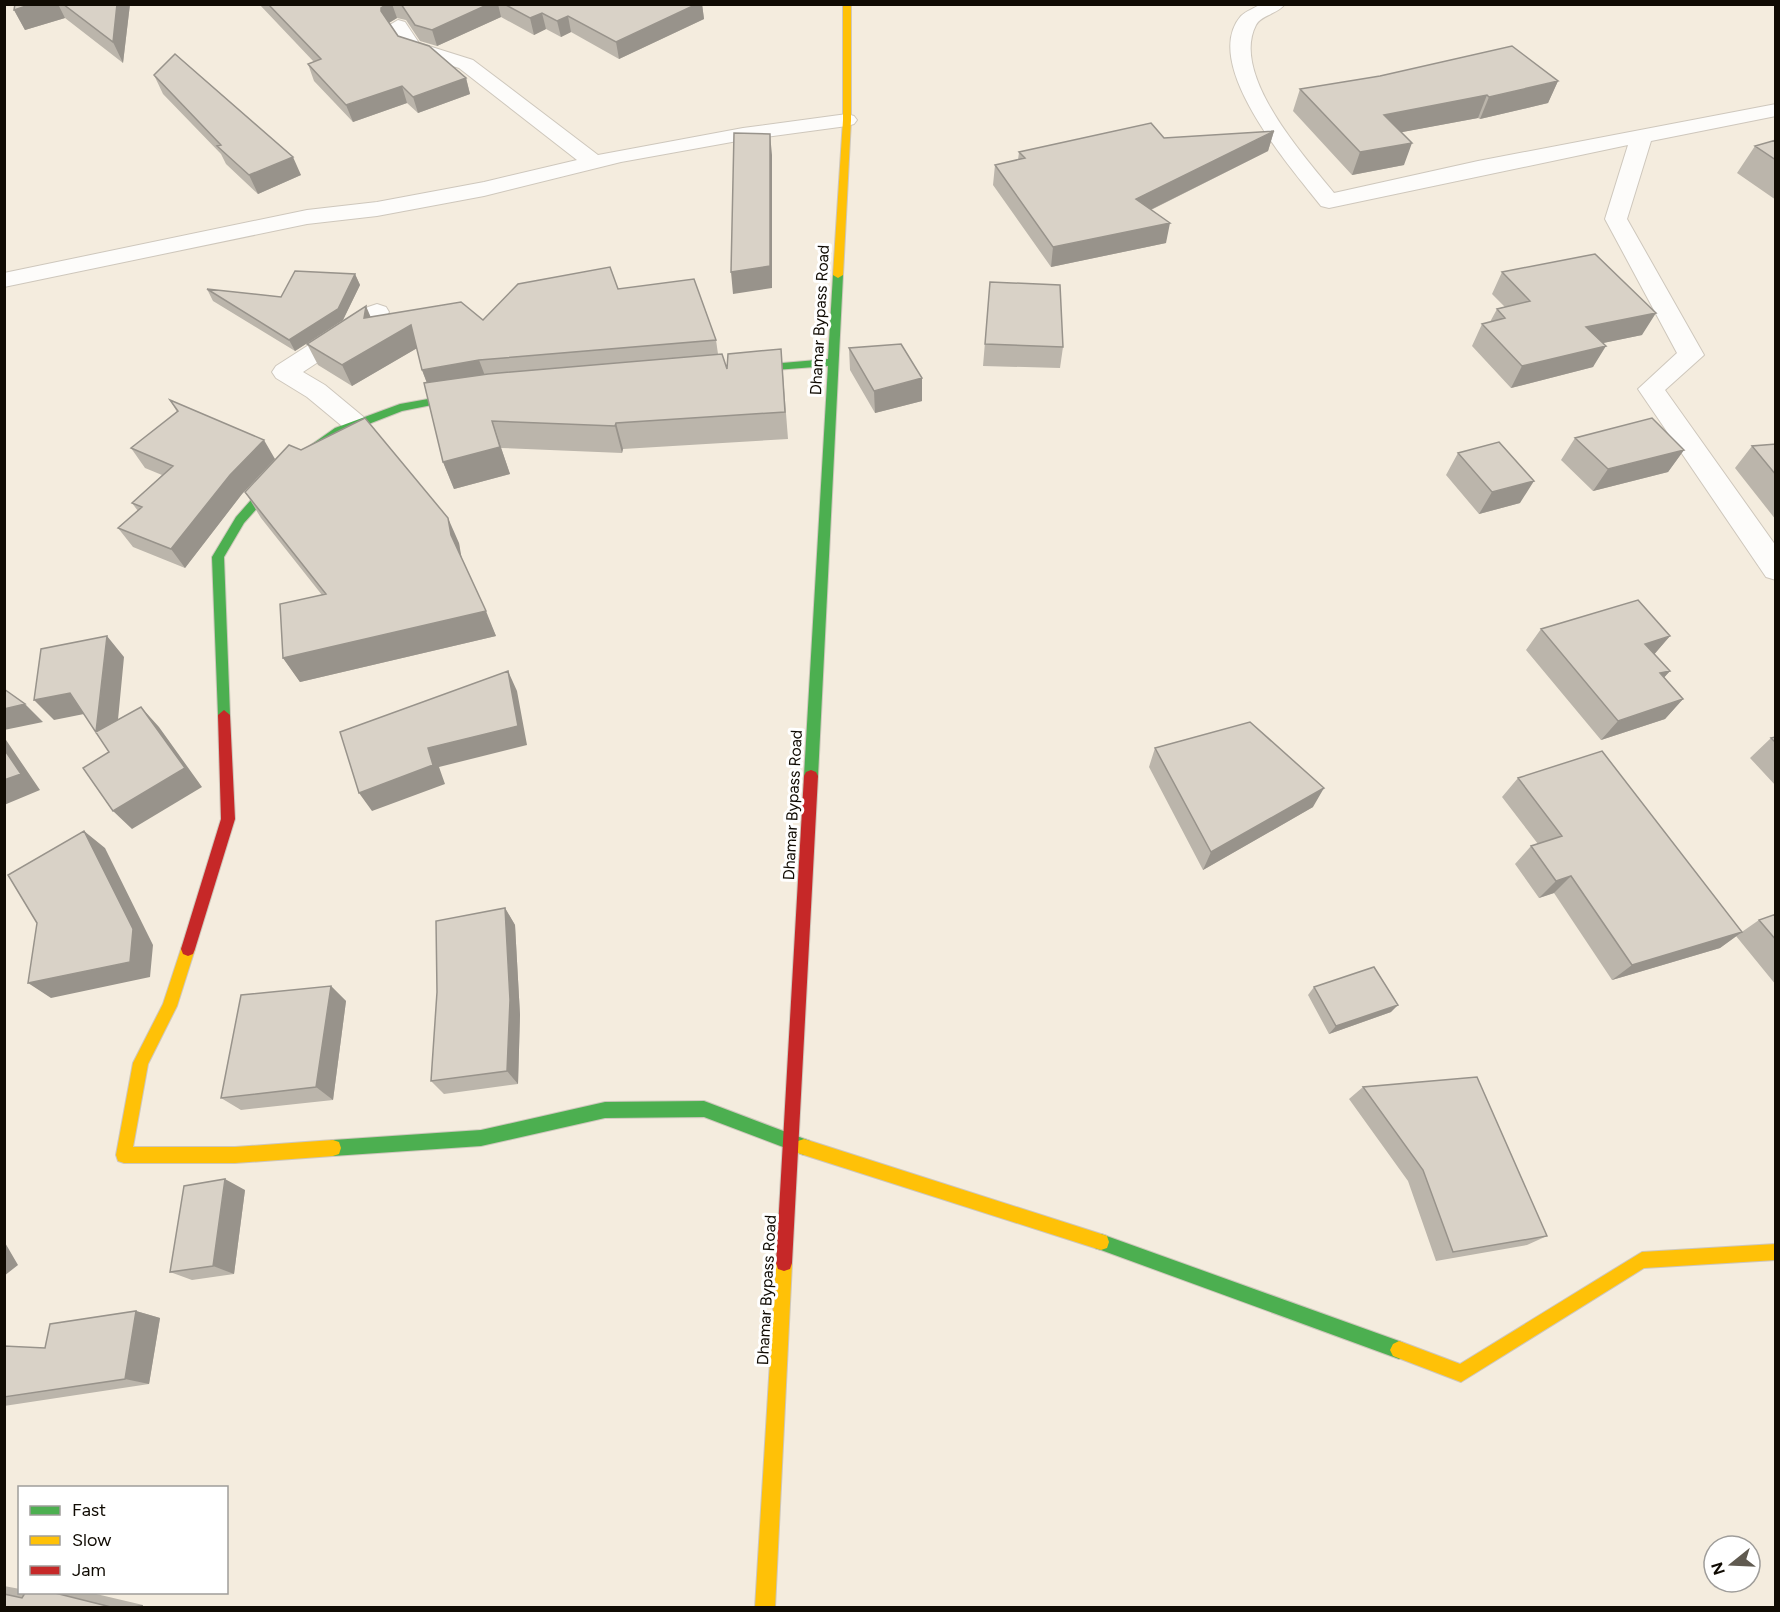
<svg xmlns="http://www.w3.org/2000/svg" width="1780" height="1612" font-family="Figtree,sans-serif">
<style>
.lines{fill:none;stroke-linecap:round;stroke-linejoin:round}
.street-casing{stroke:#cec7bc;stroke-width:2}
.fast-casing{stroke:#cec7bc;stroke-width:2}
.slow-casing{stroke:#cec7bc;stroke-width:2}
.jam-casing{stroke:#cec7bc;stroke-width:2}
.street{fill:#fdfcfa;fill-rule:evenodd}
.fast{fill:#4caf50;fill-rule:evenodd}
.slow{fill:#ffc107;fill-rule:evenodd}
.jam{fill:#c62828;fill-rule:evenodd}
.wall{fill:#bbb5ab}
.shaded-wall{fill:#98938b}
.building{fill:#d9d2c7;stroke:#98938b;stroke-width:1.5}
.labels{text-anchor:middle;stroke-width:6;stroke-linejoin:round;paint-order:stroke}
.street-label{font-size:16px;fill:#100b03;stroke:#fff}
</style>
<rect width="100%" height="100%" fill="#f4ecde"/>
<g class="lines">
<defs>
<path id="street" d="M1261 4H1285C1278 14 1261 15 1256 25 1230 75 1305 157 1334 193L1478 161 1776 104V116L1651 141 1627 219 1704 355 1665 390 1776 546V580L1766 577 1638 389 1677 353 1605 219 1628 145 1329 208 1321 206C1292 169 1199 64 1241 16 1246 11 1255 8 1261 4Z
M398 20 405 22 419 43 473 60 598 155 743 128 847 114 854 116 857 120 854 124 847 126 743 140 621 162 484 196 377 216 307 224 4 287V273L307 210 377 202 484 182 577 160 459 68 405 51 388 26Z
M377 304 386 307 389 312 386 317 303 372 325 385 366 419 370 425 366 431 357 434 348 431 307 397 276 378 272 372 276 366 368 307Z"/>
<path id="fast" d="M838 272 843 275 818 776 816 780H806L804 776 828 366 737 373 732 370 737 367 828 359 833 275Z
M473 391 478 394 477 396 402 411 343 434 289 472 244 523 224 557 230 715 224 720 219 719 218 715 212 557 236 517 281 466 335 428 400 404Z
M704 1101 810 1141 812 1147 810 1153 804 1155 704 1117 605 1118 481 1146 333 1156 327 1154 325 1148 327 1142 333 1140 481 1130 605 1102Z
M1101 1234 1399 1341 1405 1344 1408 1350 1405 1356 1399 1359 1101 1250 1095 1248 1093 1242 1095 1236Z"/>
<path id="slow" d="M843 4H851V120L843 275 838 278 833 275 843 120Z
M188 942 193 944 195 949 177 1006 148 1064 133 1147H235L333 1140 339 1142 341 1148 339 1154 333 1156 235 1163H124L118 1161 116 1155 133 1063 163 1004 181 949 183 944Z
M804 1139 1101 1234 1107 1236 1109 1242 1107 1248 1101 1250 804 1155 798 1153 796 1147 798 1141Z
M1776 1244V1260L1644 1268 1461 1382 1393 1356 1390 1350 1393 1344 1399 1341 1460 1364 1642 1252Z
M784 1255 790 1257 792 1263 775 1608H755L776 1263 778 1257Z"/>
<path id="jam" d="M224 710 230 715 235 819 195 949 193 954 188 956 183 954 181 949 221 819 218 715Z
M811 770 816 772 818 776 792 1263 790 1269 784 1271 778 1269 776 1263 804 776 806 772Z"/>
</defs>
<use href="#street" class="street-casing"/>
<use href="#fast" class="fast-casing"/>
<use href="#slow" class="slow-casing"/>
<use href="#jam" class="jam-casing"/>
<use href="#street" class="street"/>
<use href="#fast" class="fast"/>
<use href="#slow" class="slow"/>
<use href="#jam" class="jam"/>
</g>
<path class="wall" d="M15 4H130L123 63 65 18 25 30 14 10Z
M259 4H702L704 19 619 59 571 32 561 37 546 29 534 35 501 17 437 46 420 41 406 20 397 18 389 23 398 36 466 78 470 94 418 113 407 103 353 122 314 81 308 64 314 62Z
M154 75 301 175 258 194 226 164 221 154 163 94Z
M1558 81 1548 103 1480 119 1478 118 1402 132 1404 165 1352 175 1293 111 1300 89Z
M1274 131 1268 151 1151 210 1166 243 1051 267 993 185 995 165 1018 160 1019 152 1164 138Z
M1776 140V200L1737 173 1755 146Z
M1502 272 1642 335 1603 343 1593 367 1511 388 1472 346 1482 324 1490 322 1497 309 1505 307 1492 294Z
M355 274 360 285 343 320 295 351 213 301 207 289 281 297Z
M990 282 1063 347 1060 368 983 366Z
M618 289 716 340 718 354 727 369 781 349 788 439 623 449 622 453 501 448 510 474 454 489 443 462 427 383 422 370 417 348 352 386 318 365 307 344 371 317 483 320Z
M849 348 922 401 875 413 850 370Z
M170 400 275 459 242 494 185 568 133 547 118 528 138 511 132 503 162 475 145 468 131 448 177 412Z
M1575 438 1684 450 1668 472 1593 491 1561 460Z
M1776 444V520L1735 468 1752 446Z
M1458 453 1520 503 1479 514 1446 475Z
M245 492 459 543 461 559 496 636 300 682 283 658 322 595 261 518Z
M1541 629 1670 636 1654 654 1670 671 1664 677 1683 699 1665 719 1601 740 1526 650Z
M1776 737V786L1750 758 1771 738Z
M1155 748 1313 807 1203 870 1149 767Z
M1518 778 1742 932 1720 948 1612 980 1554 893 1539 898 1515 864 1531 846 1538 844 1502 797Z
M505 908 515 925 520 1015 518 1084 444 1094 431 1081Z
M1776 914V985L1736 936 1759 920Z
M331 986 346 1001 333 1100 241 1110 221 1098Z
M1314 987 1391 1012 1329 1034 1308 995Z
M1363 1087 1547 1236 1527 1245 1436 1261 1408 1181 1349 1099Z
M245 1190 234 1274 192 1280 170 1272Z
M136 1311 160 1318 149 1384 4 1406V1346L45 1348Z
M4 1586 20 1589V1593H92L143 1605 142 1608H4Z"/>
<path class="shaded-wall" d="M32 4H58L65 18 25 30 14 10Z
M117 4H130L123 63 113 42Z
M387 4H392L397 18 387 24 381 11V8Z
M489 4H498L501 17 437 46 432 30Z
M697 4H702L704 19 619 59 616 42Z
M542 13 546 29 534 35 530 18Z
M568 16 571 32 561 37 557 21Z
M466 78 470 94 418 113 413 97Z
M1558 81 1548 103 1480 119 1489 97Z
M402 86 407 103 353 122 346 105Z
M1487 95 1478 118 1376 137 1384 115Z
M1274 131 1268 151 1132 219 1136 199Z
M770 134 772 155V288L733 294 731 272Z
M1412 143 1404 165 1352 175 1360 152Z
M293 157 301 175 258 194 249 175Z
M1170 223 1166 243 1051 267 1053 247Z
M355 274 360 285 343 320 295 351 289 340Z
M366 306 375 327 364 318Z
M1656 313 1642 335 1574 349 1586 327Z
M411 325 419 347 352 386 342 365Z
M1606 346 1593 367 1511 388 1522 366Z
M479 360 487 381 430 391 422 370Z
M922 378V401L875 413 874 391Z
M492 421 510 474 454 489 443 462Z
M616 423 623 449 622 453 615 426Z
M264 440 275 459 242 494 185 568 171 549 230 475Z
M1684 450 1668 472 1593 491 1608 469Z
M1534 481 1520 503 1479 514 1492 492Z
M448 518 459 543 462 560 451 535Z
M486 611 496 636 300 682 283 658Z
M107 636 124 657 115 751 96 732Z
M1670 636 1652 657 1645 644Z
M508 671 517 691 527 745 439 767 445 784 372 811 359 793 428 748Z
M1670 671 1652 691 1660 673Z
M70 693 89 713 54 720 34 700Z
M1683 699 1665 719 1601 740 1618 721Z
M25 704 43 722 4 730V709Z
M141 707 159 727 202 787 132 829 113 811Z
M4 737 40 790 4 805Z
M1324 788 1313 807 1203 870 1211 852Z
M84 831 105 848 153 945 150 977 51 998 28 983Z
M1571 876 1554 893 1539 898 1556 881Z
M505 908 515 925 520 1015 518 1084 507 1071Z
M1742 932 1720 948 1612 980 1632 965Z
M331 986 346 1001 333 1100 316 1087Z
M1398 1005 1391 1012 1329 1034 1336 1026Z
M225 1179 245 1190 234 1274 213 1266Z
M4 1241 18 1265 4 1276Z
M136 1311 160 1318 149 1384 125 1379Z
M143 1605 142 1608H119Z"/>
<path class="building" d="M15 4H32L14 10Z
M63 4H117L113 42Z
M268 4H387L381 8V11L398 36 429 46 466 78 413 97 402 86 346 105 308 64 321 59Z
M401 4H489L432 30 415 25Z
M504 4H697L616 42 568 16 557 21 542 13 530 18Z
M1512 46 1558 81 1489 97 1487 95 1384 115 1412 143 1360 152 1300 89 1380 76Z
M175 54 293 157 249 175 217 146 221 145 154 75Z
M1151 123 1164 138 1274 131 1136 199 1170 223 1053 247 995 165 1025 158 1019 152Z
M734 133 770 134V266L731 272Z
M1776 140V160L1755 146Z
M1595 254 1656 313 1586 327 1606 346 1522 366 1482 324 1505 318 1497 309 1530 301 1502 272Z
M610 267 618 289 694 279 716 340 479 360 422 370 411 325 342 365 307 344 366 306 364 318 461 302 483 320 518 284Z
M295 271 355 274 338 309 289 340 207 289 281 297Z
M990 282 1060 285 1063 347 985 344Z
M901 344 922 378 874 391 849 348Z
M781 349 785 412 616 423 615 426 492 421 500 447 443 462 424 383 488 374 722 354 727 369 728 354Z
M170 400 264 440 230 475 171 549 118 528 142 507 132 503 173 466 131 448 178 411Z
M365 418 448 518 451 535 486 611 283 658 280 604 326 594 245 492 289 445 301 450Z
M1652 418 1684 450 1608 469 1575 438Z
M1499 442 1534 481 1492 492 1458 453Z
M1776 444V475L1752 446Z
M1638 600 1670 636 1645 644 1670 671 1660 673 1683 699 1618 721 1541 629Z
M107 636 96 732 141 707 185 768 113 811 83 768 109 752 70 693 34 700 41 649Z
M508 671 518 726 428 748 433 765 359 793 340 732Z
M4 689 25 704 4 709Z
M1250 722 1324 788 1211 852 1155 748Z
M1776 737V743L1771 738Z
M4 749 21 774 4 780Z
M1602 751 1742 932 1632 965 1571 876 1556 881 1531 846 1562 836 1518 778Z
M84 831 133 929 130 962 28 983 37 923 8 875Z
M505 908 510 1000 507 1071 431 1081 437 992 436 921Z
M1776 914V940L1759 920Z
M1374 967 1398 1005 1336 1026 1314 987Z
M331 986 316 1087 221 1098 241 995Z
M1477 1077 1547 1236 1453 1252 1423 1170 1363 1087Z
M225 1179 213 1266 170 1272 184 1186Z
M136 1311 125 1379 4 1397V1346L45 1348 50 1324Z
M25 1593H55L115 1608H4V1594L22 1598Z"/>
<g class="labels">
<g class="street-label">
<text transform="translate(819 320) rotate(-87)" y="6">Dhamar Bypass Road</text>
<text transform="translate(792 805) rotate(-87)" y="6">Dhamar Bypass Road</text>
<text transform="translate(766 1290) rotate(-87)" y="6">Dhamar Bypass Road</text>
</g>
</g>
<rect width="1780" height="1612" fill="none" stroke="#100b03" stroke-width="12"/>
<rect x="18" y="1486" width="210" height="108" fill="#ffffff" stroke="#9f9d9a" stroke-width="1.5"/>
<rect x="30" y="1506" width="30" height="9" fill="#4caf50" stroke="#9f9d9a" stroke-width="1.5"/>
<text x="72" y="1516" font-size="18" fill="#100b03">Fast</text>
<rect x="30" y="1536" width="30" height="9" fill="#ffc107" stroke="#9f9d9a" stroke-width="1.5"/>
<text x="72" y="1546" font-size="18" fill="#100b03">Slow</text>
<rect x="30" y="1566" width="30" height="9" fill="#c62828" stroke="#9f9d9a" stroke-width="1.5"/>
<text x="72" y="1576" font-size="18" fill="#100b03">Jam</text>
<g transform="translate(1732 1564) rotate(252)"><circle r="28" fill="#ffffff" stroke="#9f9d9a" stroke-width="1.5"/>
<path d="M0-4.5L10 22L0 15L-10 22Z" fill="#605a50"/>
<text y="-9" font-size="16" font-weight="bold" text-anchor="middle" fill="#100b03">N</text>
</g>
</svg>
